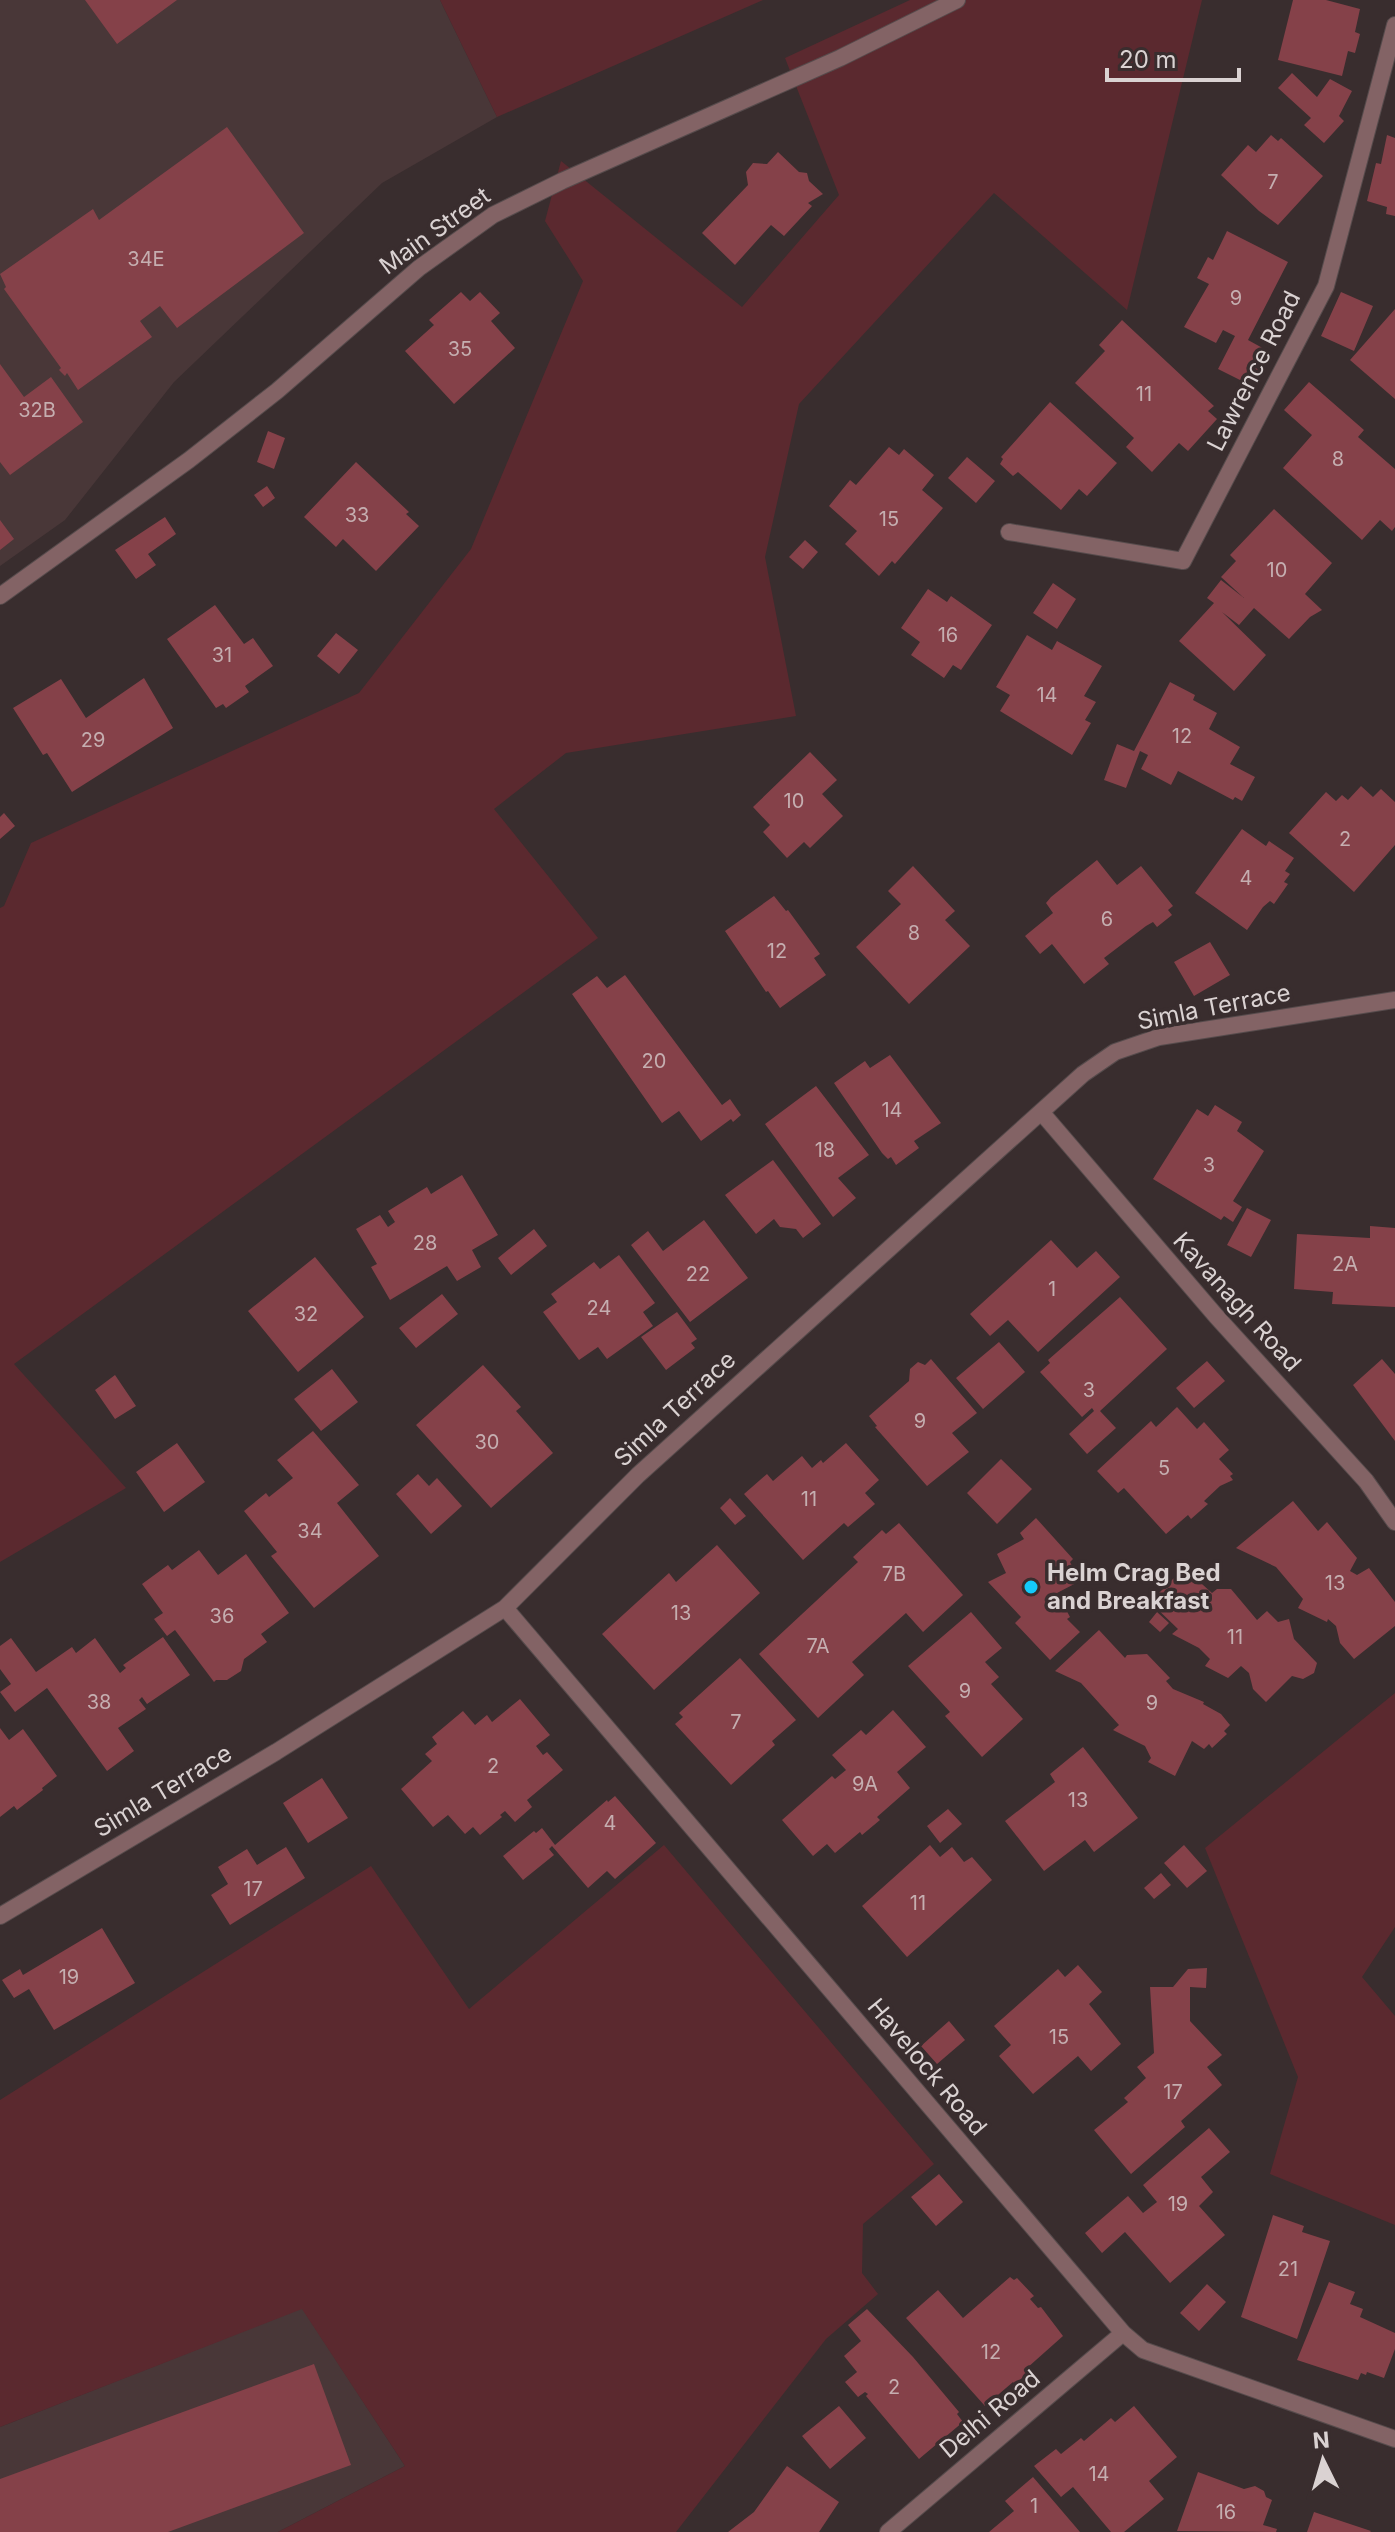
<svg xmlns="http://www.w3.org/2000/svg" width="1395" height="2532" font-family="Inter,sans-serif">
<style>
.built{fill:#493738}
.green{fill:#5b292f}
.building{fill:#854149}
.lines{fill:none;stroke-linecap:round;stroke-linejoin:round}
.minor-casing{stroke:#564b4c;stroke-width:18}
.minor{stroke:#836365;stroke-width:16}
.poi-dot{fill:#14cafb;stroke:#392d2e;stroke-width:3}
.labels{text-anchor:middle;stroke-width:7;stroke-linejoin:round;paint-order:stroke}
.number-label{font-size:20px;fill:#c5aeb0}
.street-label{font-size:24px;fill:#dad2d2;stroke:#392d2e}
.poi-label{font-size:24px;font-weight:bold;fill:#dad2d2;stroke:#392d2e;text-anchor:start}
</style>
<rect width="100%" height="100%" fill="#392d2e"/>
<path class="built" d="M0 0H440L497 117 382 183 174 382 65 520 0 566Z
M302 2308 405 2466 278 2532H0V2427Z"/>
<path class="green" d="M440 0H763L497 117Z
M910 0H1202L1127 310 994 193 799 404 765 557 796 716 566 753 494 809 598 938 14 1364 126 1488 0 1562V908L4 906 31 843 359 693 471 549 583 281 545 221 561 161 742 307 839 195 785 58Z
M1395 1693V1927L1362 1977 1395 2016V2225L1270 2174 1298 2077 1205 1848Z
M664 1845 934 2164 863 2224 862 2273 878 2294 826 2339 676 2532H278L405 2466 302 2309 0 2427V2100L371 1866 469 2009Z"/>
<path class="building" d="M85 0H177L117 44Z
M1293 0H1326L1360 9 1355 32 1360 34 1355 53 1348 51 1342 76 1278 60Z
M1292 73 1317 97 1330 79 1352 91 1339 116 1344 121 1324 143 1304 125 1311 118 1278 88Z
M227 127 304 233 177 328 160 306 140 321 152 337 78 390 67 373 65 376 59 370 61 368 4 289 6 287 0 274 93 209 99 220Z
M1271 135 1278 141 1281 138 1323 176 1278 225 1259 211 1221 175 1248 145 1256 152Z
M1387 135 1395 138V216L1386 214 1387 207 1367 201 1376 163 1381 164Z
M778 152 799 172 807 173 809 181 823 194 808 203 812 206 784 236 771 225 735 265 702 233 748 185 746 172 753 163 767 164Z
M1227 231 1288 262 1248 340 1268 351 1250 385 1218 369 1235 336 1223 330 1216 343 1184 327 1209 284 1197 278 1208 257 1213 260Z
M461 292 470 301 480 292 500 313 491 321 515 348 454 404 405 351 434 325 429 320Z
M1341 292 1373 306 1354 351 1321 336Z
M1395 309V399L1350 360Z
M1122 320 1214 406 1208 411 1217 419 1188 451 1179 443 1152 472 1126 447 1134 438 1075 383 1105 351 1099 345Z
M0 364 24 397 51 377 83 422 10 475 0 462Z
M1309 382 1364 430 1358 437 1395 469V527L1392 531 1380 520 1362 540 1283 468 1312 435 1284 410Z
M1050 402 1117 463 1087 496 1079 489 1061 510 1018 472 1013 476 1000 464 1003 459 1001 457Z
M268 431 285 438 274 469 257 462Z
M889 447 899 455 904 449 934 475 922 490 943 508 895 564 892 561 879 576 845 544 857 531 829 506 850 480 856 485Z
M967 457 995 481 976 503 948 478Z
M356 462 409 512 406 514 419 526 376 571 343 539 336 547 304 517Z
M267 486 275 498 263 507 254 495Z
M1274 509 1332 563 1305 594 1322 610 1310 617 1289 639 1254 608 1239 625 1222 612 1266 655 1234 691 1179 641 1214 603 1207 598 1221 580 1244 598 1221 577 1236 561 1230 555Z
M165 517 176 534 148 554 156 565 136 579 115 550Z
M0 520 14 539 0 550Z
M805 540 818 552 803 569 789 557Z
M1053 583 1076 599 1057 629 1033 613Z
M928 589 947 602 951 596 992 625 961 670 953 665 944 678 911 655 920 642 901 628Z
M215 605 244 644 253 638 273 666 245 686 249 692 226 708 223 704 216 708 167 639Z
M336 633 358 650 339 674 317 656Z
M1027 635 1052 650 1057 641 1102 666 1084 696 1096 702 1085 720 1091 723 1072 755 1000 711 1010 695 996 687Z
M144 678 173 728 72 792 47 753 43 755 13 708 61 679 86 718Z
M1170 682 1195 695 1193 700 1217 713 1209 729 1240 747 1230 764 1255 777 1242 801 1235 797 1233 800 1178 771 1171 785 1141 769 1148 755 1140 751 1126 788 1104 780 1117 744 1134 751Z
M810 752 837 780 822 794 843 816 810 848 804 842 787 858 763 832 770 825 753 807Z
M1361 786 1373 797 1381 789 1395 802V845L1354 892 1289 833 1326 792 1336 801 1342 795 1348 800Z
M4 813 15 826 0 839V817Z
M1242 829 1266 846 1269 841 1294 858 1285 871 1290 874 1284 882 1288 884 1274 904 1270 901 1263 907 1247 930 1195 893Z
M1097 860 1117 885 1141 866 1173 906 1168 910 1172 915 1157 927 1153 922 1146 926 1104 958 1109 964 1084 984 1052 944 1040 954 1025 936 1053 913 1046 903 1051 897Z
M913 866 955 911 945 920 970 946 909 1004 856 947 901 904 888 891Z
M774 896 786 911 788 910 820 954 814 958 826 975 780 1008 768 991 766 992 725 931Z
M1210 942 1230 975 1194 996 1174 962Z
M625 975 722 1105 730 1099 741 1115 733 1122 731 1119 701 1141 679 1111 662 1123 572 994 597 976 607 988Z
M890 1055 941 1123 914 1141 919 1148 896 1165 891 1157 888 1159 882 1153 834 1083 865 1061 870 1068Z
M816 1086 869 1155 838 1178 856 1198 833 1217 765 1124Z
M1215 1105 1242 1122 1237 1131 1264 1151 1233 1201 1242 1207 1233 1222 1224 1216 1221 1220 1153 1179 1197 1109 1208 1116Z
M773 1160 821 1224 803 1238 796 1229 780 1227 774 1219 756 1234 725 1195Z
M462 1175 498 1235 472 1250 481 1267 457 1281 447 1266 390 1300 371 1267 377 1264 356 1229 380 1215 388 1227 395 1222 388 1211 427 1187 431 1194Z
M1247 1208 1271 1220 1251 1257 1227 1245Z
M704 1220 748 1278 690 1322 631 1245 648 1231 663 1251Z
M1370 1226 1395 1228V1307L1332 1304 1333 1292 1294 1289 1297 1234 1370 1238Z
M534 1229 547 1246 511 1275 498 1258Z
M1051 1240 1077 1268 1096 1251 1120 1277 1038 1352 1008 1320 990 1336 970 1314Z
M619 1255 655 1303 643 1312 653 1326 607 1359 598 1347 579 1360 543 1312 557 1302 551 1294 594 1262 600 1269Z
M315 1257 364 1317 298 1372 248 1311Z
M442 1294 458 1314 416 1348 399 1328Z
M1120 1297 1167 1349 1100 1411 1116 1428 1087 1454 1069 1434 1094 1411 1092 1408 1082 1417 1040 1372 1050 1363 1048 1360Z
M677 1312 697 1339 691 1343 695 1348 666 1370 641 1337Z
M999 1342 1025 1372 983 1409 956 1378Z
M931 1359 977 1413 952 1433 969 1452 927 1486 875 1427 877 1426 869 1416 909 1381 910 1369 918 1362 925 1365Z
M1382 1359 1395 1374V1441L1353 1385Z
M1207 1361 1225 1381 1194 1408 1176 1388Z
M483 1365 521 1407 516 1411 553 1453 491 1508 416 1425Z
M332 1369 358 1402 321 1431 294 1399Z
M115 1375 136 1406 115 1419 95 1390Z
M1177 1407 1197 1429 1204 1422 1229 1450 1219 1459 1233 1474 1230 1476 1233 1480 1220 1486 1204 1501 1208 1504 1191 1519 1188 1515 1166 1534 1124 1488 1118 1493 1097 1471 1151 1421 1156 1427Z
M313 1431 359 1485 337 1503 379 1556 314 1608 271 1556 277 1552 244 1511 266 1493 269 1497 293 1478 277 1460Z
M177 1443 205 1482 164 1512 136 1472Z
M846 1443 879 1480 865 1493 875 1504 848 1527 844 1523 803 1560 744 1494 767 1474 773 1481 802 1456 812 1468 821 1460 823 1463Z
M1001 1459 1032 1489 997 1524 967 1493Z
M418 1474 429 1486 437 1478 462 1506 431 1534 396 1494Z
M730 1498 746 1516 735 1525 720 1508Z
M1293 1501 1318 1531 1327 1522 1357 1558 1350 1571 1357 1575 1369 1568 1395 1602V1626L1354 1659 1340 1643 1336 1626 1328 1619 1327 1622 1298 1608 1303 1599 1276 1567 1236 1548Z
M1036 1518 1073 1559 1070 1562 1080 1581 1057 1593 1070 1617 1067 1619 1080 1632 1050 1660 1015 1623 1021 1617 988 1582 1006 1573 997 1554 1024 1539 1020 1533Z
M899 1523 963 1595 923 1632 906 1613 852 1662 864 1675 818 1718 759 1654 858 1562 853 1557 882 1530 886 1534Z
M717 1545 760 1593 654 1690 602 1634 669 1573 676 1582Z
M199 1550 218 1575 246 1554 289 1613 261 1634 267 1642 244 1659 241 1671 227 1680H216L214 1682 175 1630 167 1636 154 1619 163 1613 142 1584 168 1565 172 1570Z
M1184 1568 1212 1593 1217 1589H1231L1257 1620 1267 1611 1278 1622 1289 1619 1294 1639 1317 1663 1314 1673 1303 1679 1292 1676 1266 1702 1253 1689 1249 1673 1241 1666 1228 1678 1205 1666 1210 1659 1199 1648 1172 1634 1178 1629 1150 1602Z
M971 1612 1002 1648 985 1662 999 1677 991 1684 1023 1719 982 1757 945 1716 950 1712 908 1666Z
M1157 1612 1169 1623 1160 1632 1149 1622Z
M1099 1630 1125 1658 1127 1655 1147 1654 1170 1678 1166 1681 1173 1689 1204 1702 1203 1704 1221 1714 1230 1725 1224 1731 1227 1734 1212 1748 1209 1744 1204 1749 1192 1741 1175 1776 1148 1762 1151 1758 1145 1746 1113 1730 1119 1725 1081 1683 1055 1671Z
M163 1637 190 1675 147 1704 142 1697 139 1700 146 1709 118 1728 134 1751 107 1771 47 1688 15 1712 0 1692 11 1684 0 1669V1646L11 1638 36 1672 72 1647 76 1653 95 1638 120 1673 126 1668 123 1665Z
M740 1658 796 1720 772 1741 775 1745 731 1785 675 1724 683 1717 679 1713Z
M520 1699 550 1735 536 1746 543 1755 547 1752 563 1770 527 1800 532 1807 515 1822 505 1811 500 1815 502 1817 480 1835 473 1827 465 1834 448 1815 433 1827 401 1789 432 1761 425 1754 437 1744 432 1737 463 1711 475 1725 487 1715 492 1722Z
M893 1710 926 1747 897 1772 910 1788 877 1817 880 1820 862 1835 860 1832 835 1853 827 1844 813 1856 782 1820 832 1776 835 1779 846 1770 832 1755 861 1730 866 1735Z
M0 1728 9 1740 23 1729 57 1776 42 1788 43 1790 17 1810 14 1806 0 1817Z
M1083 1747 1138 1818 1094 1852 1085 1840 1044 1871 1005 1821 1055 1782 1050 1774Z
M322 1778 348 1818 308 1843 283 1803Z
M615 1796 656 1843 615 1879 607 1871 588 1888 552 1846 549 1849 554 1855 523 1880 503 1856 534 1831 536 1833 542 1828 555 1845 607 1800 608 1802Z
M948 1809 962 1824 940 1843 927 1826Z
M930 1845 940 1857 952 1847 964 1862 972 1857 992 1880 907 1957 862 1906Z
M1184 1845 1207 1871 1187 1888 1164 1863Z
M286 1847 305 1878 230 1925 211 1895 228 1884 218 1867 247 1849 257 1865Z
M1161 1873 1171 1885 1154 1899 1144 1888Z
M102 1928 135 1983 54 2030 29 1989 14 1998 2 1980 20 1969 23 1975Z
M1078 1965 1102 1992 1089 2004 1121 2044 1091 2071 1078 2056 1033 2094 999 2056 1011 2045 994 2026 1058 1969 1065 1977Z
M1207 1968 1206 1988 1190 1987V2021L1222 2055 1207 2067 1222 2085 1181 2121 1185 2127 1131 2174 1094 2130 1128 2102 1124 2098 1146 2078 1137 2067 1154 2053 1150 1987H1173L1188 1969Z
M949 2021 965 2040 937 2064 921 2046Z
M1209 2128 1230 2152 1201 2177 1213 2192 1199 2206 1225 2235 1170 2283 1125 2232 1102 2253 1085 2233 1128 2196 1143 2213 1157 2202 1143 2185Z
M939 2174 963 2202 936 2226 911 2197Z
M1273 2215 1304 2226 1302 2232 1330 2241 1297 2339 1241 2317Z
M1010 2277 1014 2280 1017 2278 1034 2296 1030 2299 1038 2308 1041 2307 1063 2336 1027 2368 1030 2371 1015 2384 1013 2382 985 2406 906 2318 938 2290 963 2318Z
M1329 2282 1355 2292 1350 2304 1363 2309 1360 2317 1395 2333V2349L1384 2378 1367 2372 1366 2375 1361 2373 1358 2380 1297 2360Z
M1207 2284 1226 2302 1199 2331 1180 2313Z
M867 2309 913 2357 959 2412 957 2414 963 2422 919 2459 866 2396 868 2394 865 2392 858 2397 845 2382 857 2372 844 2356 861 2341 848 2325Z
M314 2364 351 2465 168 2532H0V2479Z
M839 2406 866 2438 830 2469 802 2436Z
M1134 2406 1177 2457 1149 2481 1164 2499 1124 2532H1111L1073 2487 1061 2497 1034 2466 1056 2449 1061 2454 1081 2438 1084 2441 1111 2418 1115 2422Z
M787 2466 839 2502 819 2532H728L754 2512Z
M1198 2472 1244 2489 1255 2486 1264 2491 1266 2497 1272 2500 1263 2525 1277 2529 1276 2532 1177 2531Z
M1033 2477 1080 2532H989L1014 2511 1005 2501Z
M1314 2512 1371 2531 1370 2532H1307Z"/>
<g class="lines">
<defs>
<path id="minor" d="M1009 532 1183 561 1326 286 1395 25
M0 596 189 460 277 391 419 268 493 215 562 181 840 58 957 0
M1042 1113 1216 1316 1366 1481 1395 1522
M505 1608 1123 2333 1143 2350 1395 2439
M0 1916 276 1752 505 1608 638 1475 1083 1074 1115 1052 1159 1037 1395 1000
M888 2532 1123 2333"/>
</defs>
<use href="#minor" class="minor-casing"/>
<use href="#minor" class="minor"/>
</g>
<circle class="poi-dot" cx="1031" cy="1587" r="8"/>
<g class="labels">
<g class="number-label">
<text x="1273" y="189">7</text>
<text x="146" y="266">34E</text>
<text x="1236" y="305">9</text>
<text x="460" y="356">35</text>
<text x="1144" y="401">11</text>
<text x="37" y="417">32B</text>
<text x="1338" y="466">8</text>
<text x="357" y="522">33</text>
<text x="889" y="526">15</text>
<text x="1277" y="577">10</text>
<text x="948" y="642">16</text>
<text x="222" y="662">31</text>
<text x="1047" y="702">14</text>
<text x="1182" y="743">12</text>
<text x="93" y="747">29</text>
<text x="794" y="808">10</text>
<text x="1345" y="846">2</text>
<text x="1246" y="885">4</text>
<text x="1107" y="926">6</text>
<text x="914" y="940">8</text>
<text x="777" y="958">12</text>
<text x="654" y="1068">20</text>
<text x="892" y="1117">14</text>
<text x="825" y="1157">18</text>
<text x="1209" y="1172">3</text>
<text x="425" y="1250">28</text>
<text x="1345" y="1271">2A</text>
<text x="698" y="1281">22</text>
<text x="1052" y="1296">1</text>
<text x="599" y="1315">24</text>
<text x="306" y="1321">32</text>
<text x="1089" y="1397">3</text>
<text x="920" y="1428">9</text>
<text x="487" y="1449">30</text>
<text x="1164" y="1475">5</text>
<text x="809" y="1506">11</text>
<text x="310" y="1538">34</text>
<text x="894" y="1581">7B</text>
<text x="1335" y="1590">13</text>
<text x="681" y="1620">13</text>
<text x="222" y="1623">36</text>
<text x="1235" y="1644">11</text>
<text x="818" y="1653">7A</text>
<text x="965" y="1698">9</text>
<text x="99" y="1709">38</text>
<text x="1152" y="1710">9</text>
<text x="736" y="1729">7</text>
<text x="493" y="1773">2</text>
<text x="865" y="1791">9A</text>
<text x="1078" y="1807">13</text>
<text x="610" y="1830">4</text>
<text x="253" y="1896">17</text>
<text x="918" y="1910">11</text>
<text x="69" y="1984">19</text>
<text x="1059" y="2044">15</text>
<text x="1173" y="2099">17</text>
<text x="1178" y="2211">19</text>
<text x="1288" y="2276">21</text>
<text x="991" y="2359">12</text>
<text x="894" y="2394">2</text>
<text x="1099" y="2481">14</text>
<text x="1034" y="2513">1</text>
<text x="1226" y="2519">16</text>
</g>
<g class="street-label">
<text transform="translate(435 231) rotate(-36)" y="8">Main Street</text>
<text transform="translate(1254 371) rotate(-63)" y="8">Lawrence Road</text>
<text transform="translate(1214 1007) rotate(-11)" y="8">Simla Terrace</text>
<text transform="translate(1237 1302) rotate(48)" y="8">Kavanagh Road</text>
<text transform="translate(675 1409) rotate(-43)" y="8">Simla Terrace</text>
<text transform="translate(163 1791) rotate(-31)" y="8">Simla Terrace</text>
<text transform="translate(927 2067) rotate(50)" y="8">Havelock Road</text>
<text transform="translate(990 2414) rotate(-40)" y="8">Delhi Road</text>
</g>
<g class="poi-label">
<text x="1047" y="1581">Helm Crag Bed<tspan x="1047" dy="28">and Breakfast</tspan></text>
</g>
</g>
<g transform="translate(1323 2460) rotate(355)" stroke="#392d2e" stroke-width="6" paint-order="stroke">
<path d="M0-6L14 30L0 20L-14 30Z" fill="#dad2d2"/>
<text y="-12" font-size="22" font-weight="bold" text-anchor="middle" fill="#dad2d2">N</text>
</g>
<path d="M1107 68v12h132v-12" fill="none" stroke="#dad2d2" stroke-width="4"/>
<text x="1119" y="68" font-size="24" fill="#dad2d2" stroke="#392d2e" stroke-width="6" paint-order="stroke">20 m</text>
</svg>
